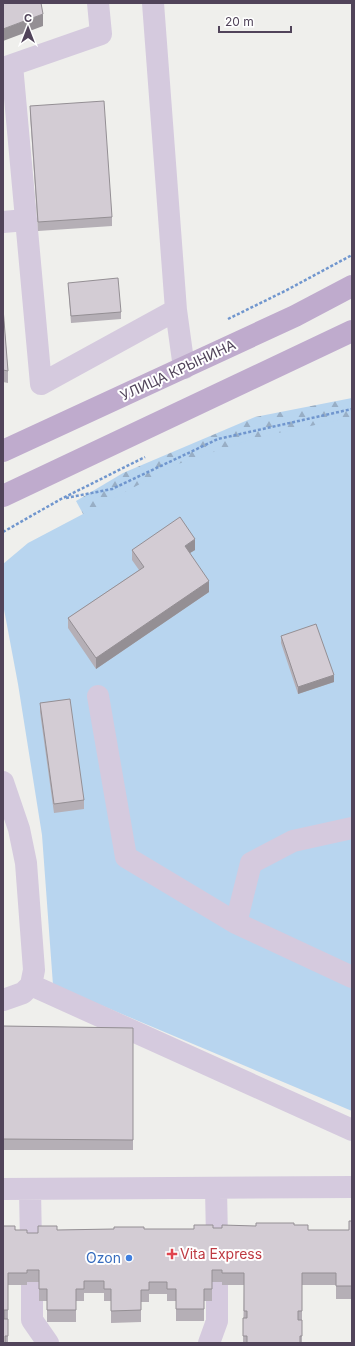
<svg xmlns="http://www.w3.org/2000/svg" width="355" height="1346" font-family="Inter,sans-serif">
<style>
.forest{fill:url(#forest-firs)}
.garden{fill:#b8d5ef}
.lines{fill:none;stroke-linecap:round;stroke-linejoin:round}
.path{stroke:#7096ce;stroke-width:2.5;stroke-dasharray:3 2;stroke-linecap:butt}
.minor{stroke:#d5cade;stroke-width:22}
.major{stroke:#bfabcd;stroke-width:22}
.wall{fill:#b5afb6}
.shaded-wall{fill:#948f94}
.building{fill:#d3ccd4;stroke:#948f94}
.health-dot{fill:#e0444e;stroke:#fff;stroke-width:1.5}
.shop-dot{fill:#3f7fe0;stroke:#fff;stroke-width:1.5}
.labels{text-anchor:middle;stroke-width:4;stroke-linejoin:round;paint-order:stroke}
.street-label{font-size:14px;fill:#51445a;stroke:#fff}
.health-label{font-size:14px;fill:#be3a42;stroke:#fff;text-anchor:start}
.shop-label{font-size:14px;fill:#366cbe;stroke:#fff;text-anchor:end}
</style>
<defs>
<pattern id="forest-firs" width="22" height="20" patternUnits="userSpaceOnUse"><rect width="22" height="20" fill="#b8d5ef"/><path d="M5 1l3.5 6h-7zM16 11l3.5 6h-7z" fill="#98aec5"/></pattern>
</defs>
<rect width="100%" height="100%" fill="#efefec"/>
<path class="forest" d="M352 398V443L107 558 76 501 123 473 255 417Z"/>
<path class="garden" d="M352 417V1111L53 985 42 835 18 684 3 604V564L28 543 178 464 255 438Z"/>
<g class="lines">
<path class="path" d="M228 319 285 291 352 255
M66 498 112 489 218 439 352 409
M3 532 61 499 145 457"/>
<path class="minor" d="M153 3 176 310 184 368
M12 65 41 384 176 310
M3 68 101 34 98 3
M3 222 26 220
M98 696 126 857 236 923 352 977
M3 782 19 829 26 863 34 970 31 985 23 993 3 1000
M236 923 251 863 293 841 352 828
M31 985 352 1130
M216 1188 217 1240
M3 1189 352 1187
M30 1189 31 1245
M32 1282V1320L48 1343
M209 1343 217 1321V1282"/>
<path class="major" d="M3 451 295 316 352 286
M3 496 352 331"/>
</g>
<path class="wall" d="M30 106 112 217V226L38 231 30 115Z
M68 283 121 312V319L71 323Z
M3 308 8 371V383L3 382Z
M132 550H195L190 553 209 592 96 669 68 628V618L139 570 132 560Z
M281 636 334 682 298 694 281 643Z
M40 703 84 800V809L54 813 40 712Z
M3 1026 133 1028V1150H3Z
M352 1221V1299H336V1285H302V1343H243L244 1285H222V1282H212V1301H204V1321H176V1301H167V1294H149V1302H141V1322L111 1323V1301H104V1293H84V1301H76V1322H47V1301H39V1282H27V1285H8V1343H3V1226L27 1233H38L57 1230 194 1229 222 1228 256 1226 294 1225 308 1230H349Z"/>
<path class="shaded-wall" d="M43 14V26L3 41V29Z
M195 539V550L185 556V546Z
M209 581V592L96 669V658Z
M334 675V682L298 694V687Z"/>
<path class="building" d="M3 3H41L43 14 3 29Z
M104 101 112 217 38 222 30 106Z
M118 278 121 312 71 316 68 283Z
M3 308 8 371 3 370Z
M180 517 195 539 185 546 209 581 96 658 68 618 144 567 132 550Z
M316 624 334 675 298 687 281 636Z
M70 699 84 800 54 804 40 703Z
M3 1026 133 1028V1140L3 1139Z
M349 1221H352V1286H336V1273H302V1311H298V1320H302V1336H300V1343H247V1336H243V1318H247V1311H244V1273H222V1270H212V1289H204V1309H176V1289H167V1282H149V1290H141V1310L111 1311V1289H104V1281H84V1289H76V1310H47V1289H39V1270H27V1273H8V1310H4V1319H8V1336H5V1343H3V1226H15V1230H27V1233H38V1226H57V1230L114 1229V1227H144V1229H194V1225H213V1228H222V1225L256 1226V1223H294V1225H308V1230H349Z"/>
<path class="health-dot" d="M170 1248h4v4h4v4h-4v4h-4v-4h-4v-4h4z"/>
<circle class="shop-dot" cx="129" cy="1258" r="4"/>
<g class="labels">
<g class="street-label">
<text transform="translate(178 370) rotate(-25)" y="5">УЛИЦА КРЫНИНА</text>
</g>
<g class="health-label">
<text x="180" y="1259">Vita Express</text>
</g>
<g class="shop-label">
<text x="121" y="1263">Ozon</text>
</g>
</g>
<rect width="355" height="1346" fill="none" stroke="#51445a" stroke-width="8"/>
<g transform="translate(28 28)" stroke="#ffffff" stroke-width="3" paint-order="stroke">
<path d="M0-3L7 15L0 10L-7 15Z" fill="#51445a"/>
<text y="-6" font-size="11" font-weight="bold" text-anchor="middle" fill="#51445a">С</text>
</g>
<path d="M219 26v6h72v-6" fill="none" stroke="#51445a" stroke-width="2"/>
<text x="225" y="26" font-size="12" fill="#51445a" stroke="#ffffff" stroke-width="3" paint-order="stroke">20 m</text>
</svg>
